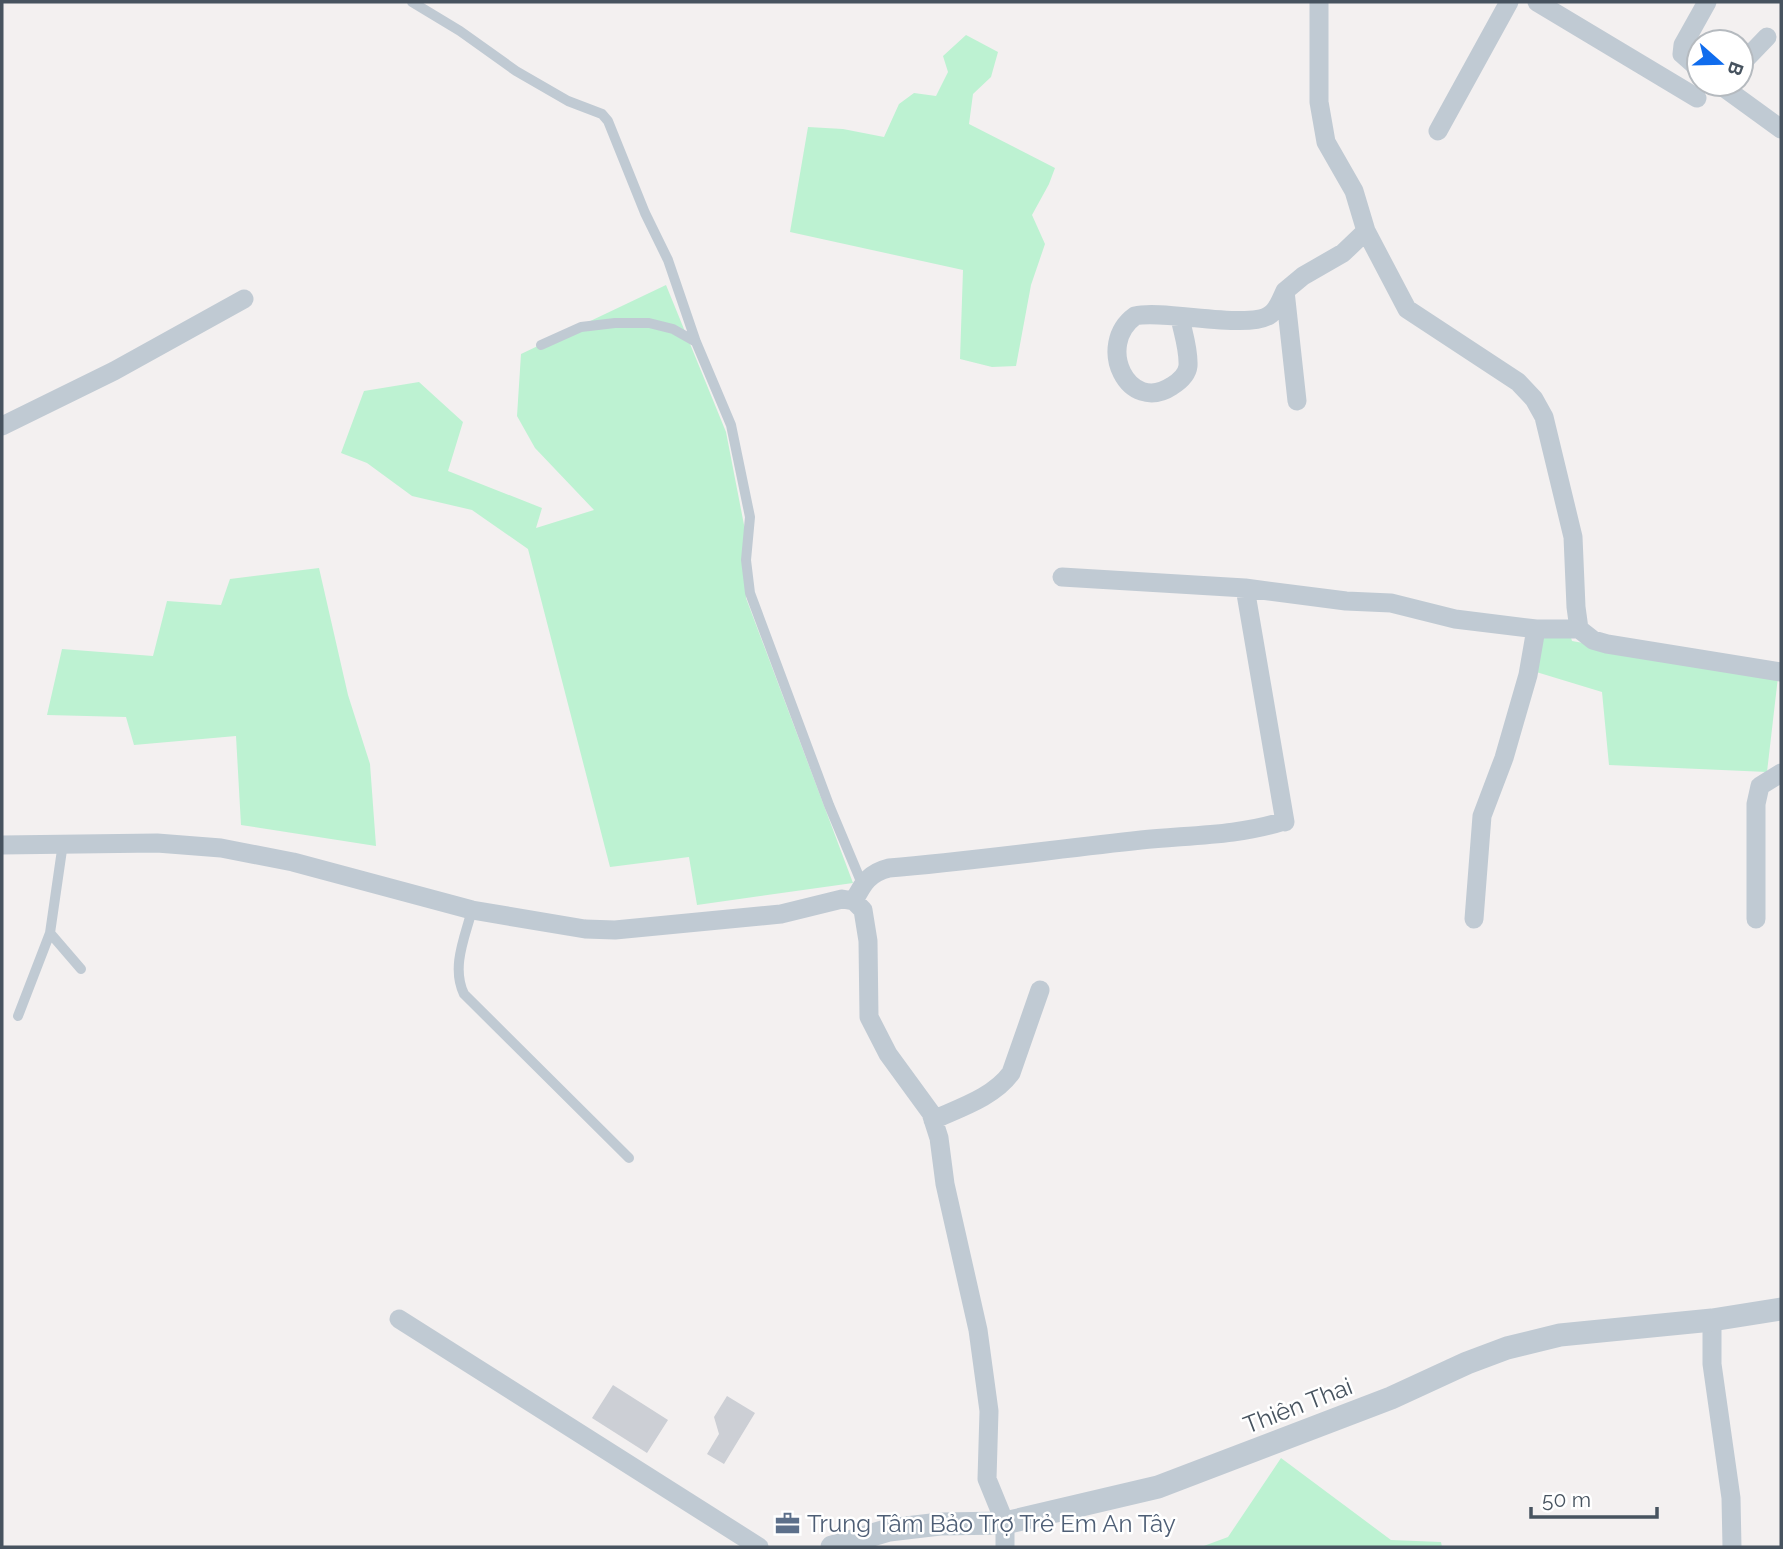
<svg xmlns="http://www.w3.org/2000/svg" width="1783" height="1549" font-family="Raleway,sans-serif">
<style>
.green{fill:#bdf2d2}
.building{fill:#cccfd5}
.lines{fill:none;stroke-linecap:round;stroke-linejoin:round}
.service{stroke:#c0cad3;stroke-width:10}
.minor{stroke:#c0cad3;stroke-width:19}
.tertiary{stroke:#c0cad3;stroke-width:23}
.labels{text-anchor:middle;stroke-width:5;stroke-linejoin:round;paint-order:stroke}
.street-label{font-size:24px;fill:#47535f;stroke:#fff}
.service-label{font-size:24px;fill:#4e5e75;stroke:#fff;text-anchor:start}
</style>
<rect width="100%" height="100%" fill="#f3f0f0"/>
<path class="green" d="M966 35 998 52 991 77 973 94 969 124 1055 168 1049 184 1032 215 1045 244 1031 285 1016 366 992 367 960 359 963 270 790 232 808 127 843 129 884 137 899 104 914 93 936 96 948 72 943 56Z
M666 285 726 432 745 530 746 598 853 883 697 905 689 857 610 867 528 549 472 510 412 496 367 463 341 453 364 391 419 382 463 422 448 471 542 508 536 528 594 510 535 448 517 416 521 354Z
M319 568 348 695 370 764 376 846 241 825 236 736 134 745 126 717 47 715 62 649 153 656 167 601 221 605 230 579Z
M1536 620H1566L1572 641 1778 677 1767 772 1609 765 1602 692 1533 671Z
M1281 1458 1391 1540 1441 1542 1442 1547H1201L1228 1537Z"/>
<path class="building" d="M613 1385 668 1420 647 1453 592 1418Z
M727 1396 755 1413 724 1464 707 1454 719 1434 714 1417Z"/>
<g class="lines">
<path class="service" d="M412 2 460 31 516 71 568 101 602 114 608 121 645 213 668 260 696 342 731 425 750 517 746 560 750 593 829 805 860 879V888
M541 345 581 327 615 323H649L673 329 696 342
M472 910C465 937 451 967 464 994L629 1158
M50 933 81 969
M18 1016 50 933 63 843"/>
<path class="minor" d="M1319 2V102L1326 142 1354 191 1366 231 1407 309 1518 382 1534 399 1544 417 1573 537 1576 607 1579 629 1593 640 1607 644 1781 672
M1537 2 1697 98
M1741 64 1767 37
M1699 69 1682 54 1683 45 1707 2
M1719 84 1781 129
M1438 131 1509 2
M1180 318C1183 333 1189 350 1188 366 1187 375 1180 381 1172 386 1128 415 1095 345 1135 316 1164 309 1251 331 1271 314 1278 309 1281 299 1285 291
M1297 401 1285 291 1303 276 1343 253 1366 231
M2 426 114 371 244 299
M1062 577 1245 588 1346 601 1391 603 1455 619 1536 629H1579
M1245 588 1285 822
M2 845 157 843 221 848 293 862 472 910 585 929 615 930 781 914 842 899 854 901 863 910 868 941 869 1017 888 1054 931 1113 939 1138 945 1184 978 1330 989 1411 987 1479 1005 1523V1547
M854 901C863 883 869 873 889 868 973 861 1057 849 1141 840 1189 835 1238 836 1284 821
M1474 919 1482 816 1504 758 1528 675 1536 629
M1756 919V804L1760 786 1781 773
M933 1120C959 1108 994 1097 1011 1073L1040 990
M399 1319 759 1547
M1712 1320V1364L1731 1498 1732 1547"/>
<path class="tertiary" d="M832 1547 889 1530 940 1524 1005 1523 1158 1487 1391 1398 1467 1363 1507 1348 1560 1335 1712 1320 1781 1309"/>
</g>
<defs>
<symbol id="office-bare" viewBox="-9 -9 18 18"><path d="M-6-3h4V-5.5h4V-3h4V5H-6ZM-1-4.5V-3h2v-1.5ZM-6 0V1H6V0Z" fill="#5c6f8a" stroke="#fff" stroke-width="2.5" paint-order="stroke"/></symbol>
</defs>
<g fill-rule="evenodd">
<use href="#office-bare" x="770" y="1506" width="35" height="35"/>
</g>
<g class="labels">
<g class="street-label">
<text transform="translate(1298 1406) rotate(-21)" y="8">Thiên Thai</text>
</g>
<g class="service-label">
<text x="807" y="1532">Trung Tâm Bảo Trợ Trẻ Em An Tây</text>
</g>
</g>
<rect width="1783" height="1549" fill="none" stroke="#47535f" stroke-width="7"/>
<g transform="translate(1720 63) rotate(110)"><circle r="33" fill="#ffffff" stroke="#b5babf" stroke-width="2"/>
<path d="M0-5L12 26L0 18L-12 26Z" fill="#106ced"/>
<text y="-10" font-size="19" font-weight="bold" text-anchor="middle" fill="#47535f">B</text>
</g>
<path d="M1531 1507v10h126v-10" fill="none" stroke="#47535f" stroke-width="3.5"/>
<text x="1542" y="1507" font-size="21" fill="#47535f" stroke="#ffffff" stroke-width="5" paint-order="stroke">50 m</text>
</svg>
